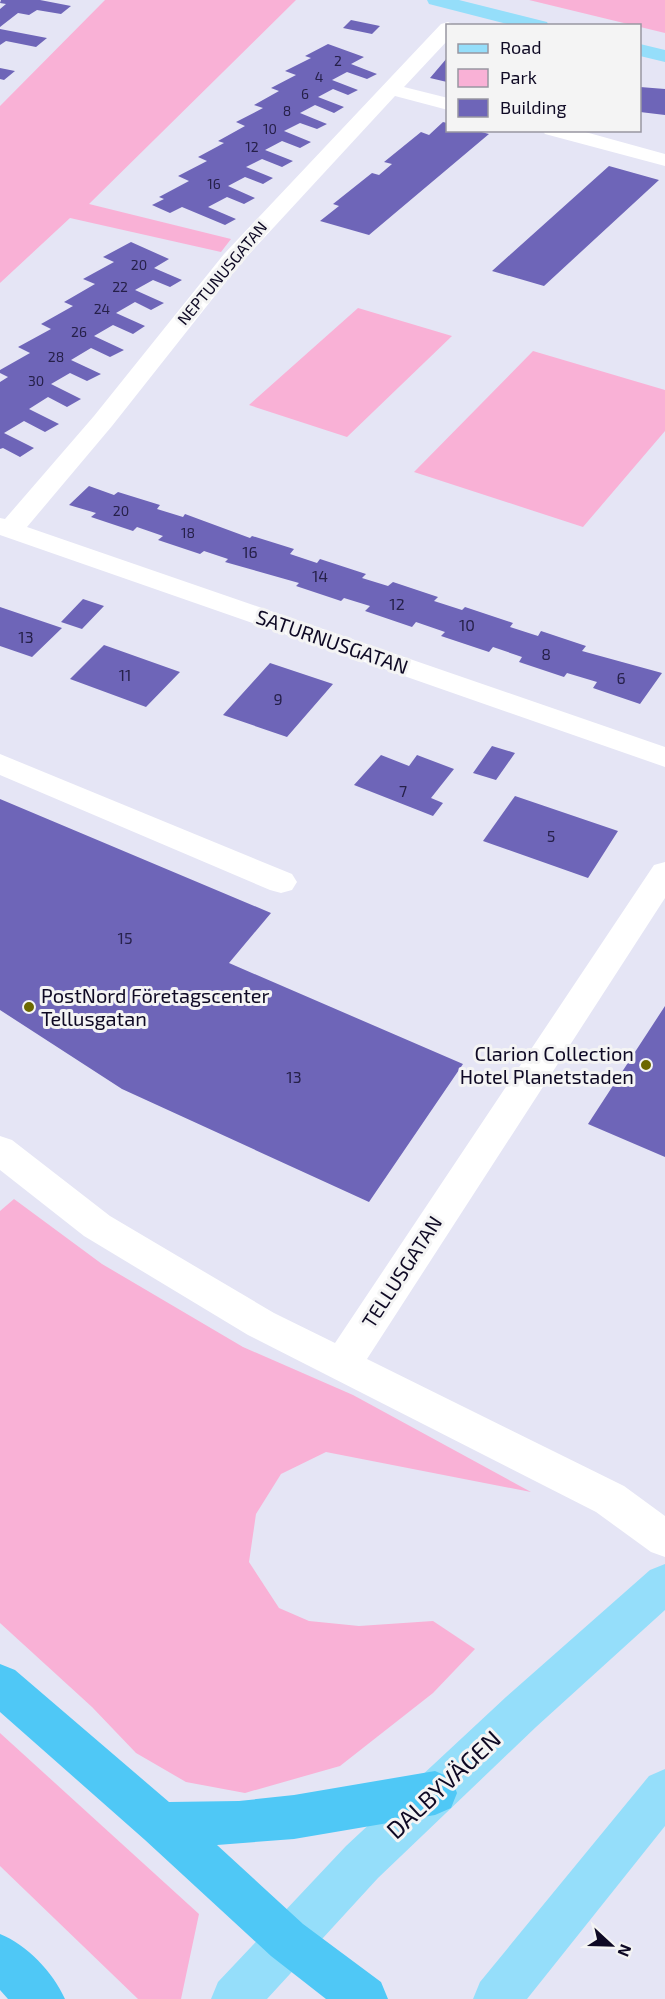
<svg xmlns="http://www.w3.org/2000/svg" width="665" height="1999" font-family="'Exo 2',sans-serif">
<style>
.green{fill:#f9b1d6}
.building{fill:#6e65b8}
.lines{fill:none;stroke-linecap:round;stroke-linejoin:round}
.minor{fill:#fff;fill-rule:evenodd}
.major{fill:#95defa;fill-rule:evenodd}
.highway{fill:#4fc8f6;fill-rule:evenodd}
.poi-dot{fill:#6c6800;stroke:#f4f4f4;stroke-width:2}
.labels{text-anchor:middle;stroke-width:6;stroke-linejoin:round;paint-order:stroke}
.far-number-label{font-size:14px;fill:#262049}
.far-street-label{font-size:16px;fill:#0e0924;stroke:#f4f4f4}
.number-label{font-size:16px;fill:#262049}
.street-label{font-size:20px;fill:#0e0924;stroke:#f4f4f4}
.poi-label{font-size:20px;fill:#0e0924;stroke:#f4f4f4;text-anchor:start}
.near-street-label{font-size:24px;fill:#0e0924;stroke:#f4f4f4}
</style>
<rect width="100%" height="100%" fill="#e5e5f5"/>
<path class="green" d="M105 0H296L89 204 231 239 221 252 70 218 0 283V106Z
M529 0H665V33Z
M358 308 452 336 347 437 249 405Z
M533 351 665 390V431L583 527 414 472Z
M14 1199 102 1264 243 1347 353 1395 531 1492 326 1452 281 1474 256 1514 249 1562 279 1608 309 1621 359 1626 433 1621 475 1649 433 1693 340 1766 245 1793 186 1782 136 1753 92 1707 0 1623V1211Z
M0 1733 199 1914 181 1999H138L0 1866Z"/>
<path class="building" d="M1 0H40L71 6 61 14 37 10 29 15 18 13 0 27V9L6 4 0 3Z
M351 20 380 26 372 34 343 28Z
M0 29 47 38 36 47 6 41 0 45Z
M328 44 364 57 351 64 377 74 367 79 347 72 332 80 358 90 348 95 333 89 318 97 344 107 334 113 315 105 300 113 327 124 317 129 300 123 284 131 311 142 300 148 282 141 265 150 293 161 282 167 262 159 246 167 273 178 263 184 245 177 228 186 255 198 244 204 227 197 208 207 236 219 225 225 182 207 170 213 152 205 164 199 159 197 189 181 178 176 207 161 198 157 224 143 218 141 245 126 236 122 263 108 254 105 279 91 271 88 296 75 285 71 311 58 305 56Z
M447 58V82L430 78Z
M0 68 15 71 4 80 0 79Z
M640 87 665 89V115L640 112Z
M443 122 447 123V130H474L489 134 369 235 320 221 339 206 333 204 372 173 379 175 392 164 384 162 421 132 429 135Z
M609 166 659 180 544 286 492 271Z
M131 242 169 259 154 268 182 280 170 287 153 280 135 290 164 303 151 310 135 302 116 313 145 326 133 334 113 325 94 336 124 350 110 357 91 348 71 360 101 374 87 381 70 373 51 384 81 399 67 407 48 397 29 409 59 424 45 432 24 421 4 433 34 448 20 457 3 448 0 449V382L8 377 0 373V370L30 353 18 347 51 329 41 324 73 306 64 302 95 284 83 279 114 262 103 257Z
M89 486 114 495 118 492 160 505 157 509 183 517 185 514 250 538 252 536 294 549 290 554 317 563 320 559 366 574 362 578 388 586 393 582 438 597 434 601 462 610 465 607 513 623 510 627 538 636 541 631 586 646 582 651 662 673 640 704 593 688 597 682 567 673 564 677 519 662 522 657 493 647 489 652 441 636 445 632 416 622 412 627 365 611 370 606 344 598 341 601 296 586 299 583 225 562 228 559 204 551 200 554 158 540 163 536 137 527 133 531 91 517 96 513 69 505Z
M83 599 104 606 82 629 61 622Z
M0 607 62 628 32 657 0 646Z
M104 645 180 672 146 707 70 679Z
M270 663 333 684 287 737 223 715Z
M492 746 515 753 496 780 473 773Z
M381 755 409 766 417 755 454 769 431 798 443 803 433 816 354 785Z
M515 796 618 831 588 878 483 841Z
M0 799 271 913 229 963 463 1064 369 1202 122 1089 0 1010Z
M665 1006V1157L588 1124Z"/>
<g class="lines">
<path class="minor" d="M448 22 456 26H448V40L404 87 448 98V110L395 96 240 264 112 426 27 527 665 747V767L0 535V518L5 519 94 416 224 254 441 24Z
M542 130H578L665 154V166L545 134Z
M0 754 292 874 297 882 292 890 281 893 270 890 0 775Z
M665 862V898L367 1359 624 1486 665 1516V1557L651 1552 596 1512 248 1335 84 1236 0 1170V1136L12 1140 110 1216 274 1313 335 1343 654 865Z"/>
<path class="major" d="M427 0H459L547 22 549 26H515L429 4Z
M640 44 665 50V62L640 56Z
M665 1564V1610L536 1727 378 1878 267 1999H211L218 1982 346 1846 506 1697 650 1570Z
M665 1769V1826L527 1999H473L480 1982 649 1776Z"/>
<path class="highway" d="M0 1664 15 1670 169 1802 239 1801 294 1795 435 1771 451 1778 457 1793 451 1808 435 1815 294 1839 217 1845 303 1924 381 1982 388 1999H326L271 1956 145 1840 0 1712Z
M0 1934C27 1945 53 1972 65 1999H8L0 1990Z"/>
</g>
<g class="poi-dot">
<circle cx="29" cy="1007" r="6"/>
<circle cx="646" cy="1065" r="6"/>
</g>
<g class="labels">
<g class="far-number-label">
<text x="338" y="66">2</text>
<text x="319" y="82">4</text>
<text x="305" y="99">6</text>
<text x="287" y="116">8</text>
<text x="270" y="134">10</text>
<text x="252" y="152">12</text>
<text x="214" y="189">16</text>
<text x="139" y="270">20</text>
<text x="120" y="292">22</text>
<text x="102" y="314">24</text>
<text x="79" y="337">26</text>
<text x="56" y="362">28</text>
<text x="36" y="386">30</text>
<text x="121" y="516">20</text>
<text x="188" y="538">18</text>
</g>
<g class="far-street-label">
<text transform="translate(222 273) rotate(-50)" y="6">NEPTUNUSGATAN</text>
</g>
<g class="number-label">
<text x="250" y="558">16</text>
<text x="320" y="582">14</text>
<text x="397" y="610">12</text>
<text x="467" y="631">10</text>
<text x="26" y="643">13</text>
<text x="546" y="660">8</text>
<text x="125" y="681">11</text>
<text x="621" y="684">6</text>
<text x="278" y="705">9</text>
<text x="403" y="797">7</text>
<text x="551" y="842">5</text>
<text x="125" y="944">15</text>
<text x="294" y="1083">13</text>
</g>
<g class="street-label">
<text transform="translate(332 642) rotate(19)" y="7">SATURNUSGATAN</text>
<text transform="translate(402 1272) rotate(-57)" y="7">TELLUSGATAN</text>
</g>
<g class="poi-label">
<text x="41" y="1003">PostNord Företagscenter<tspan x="41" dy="23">Tellusgatan</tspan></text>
<text x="634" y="1061" text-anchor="end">Clarion Collection<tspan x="634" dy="23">Hotel Planetstaden</tspan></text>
</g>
<g class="near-street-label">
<text transform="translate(444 1785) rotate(-43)" y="8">DALBYVÄGEN</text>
</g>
</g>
<rect x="446" y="24" width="195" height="108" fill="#f4f4f4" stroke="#9896a1" stroke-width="1.5"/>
<rect x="458" y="44" width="30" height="9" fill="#95defa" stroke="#9896a1" stroke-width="1.5"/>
<text x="500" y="54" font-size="18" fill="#0e0924">Road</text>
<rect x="458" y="69" width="30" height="18" fill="#f9b1d6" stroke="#9896a1" stroke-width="1.5"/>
<text x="500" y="84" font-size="18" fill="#0e0924">Park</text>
<rect x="458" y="99" width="30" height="18" fill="#6e65b8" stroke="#9896a1" stroke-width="1.5"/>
<text x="500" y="114" font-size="18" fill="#0e0924">Building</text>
<g transform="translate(611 1945) rotate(112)" stroke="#f4f4f4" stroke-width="4.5" paint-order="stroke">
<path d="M0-4.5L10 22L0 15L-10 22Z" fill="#0e0924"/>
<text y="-9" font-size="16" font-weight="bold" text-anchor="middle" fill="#0e0924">N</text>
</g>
</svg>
